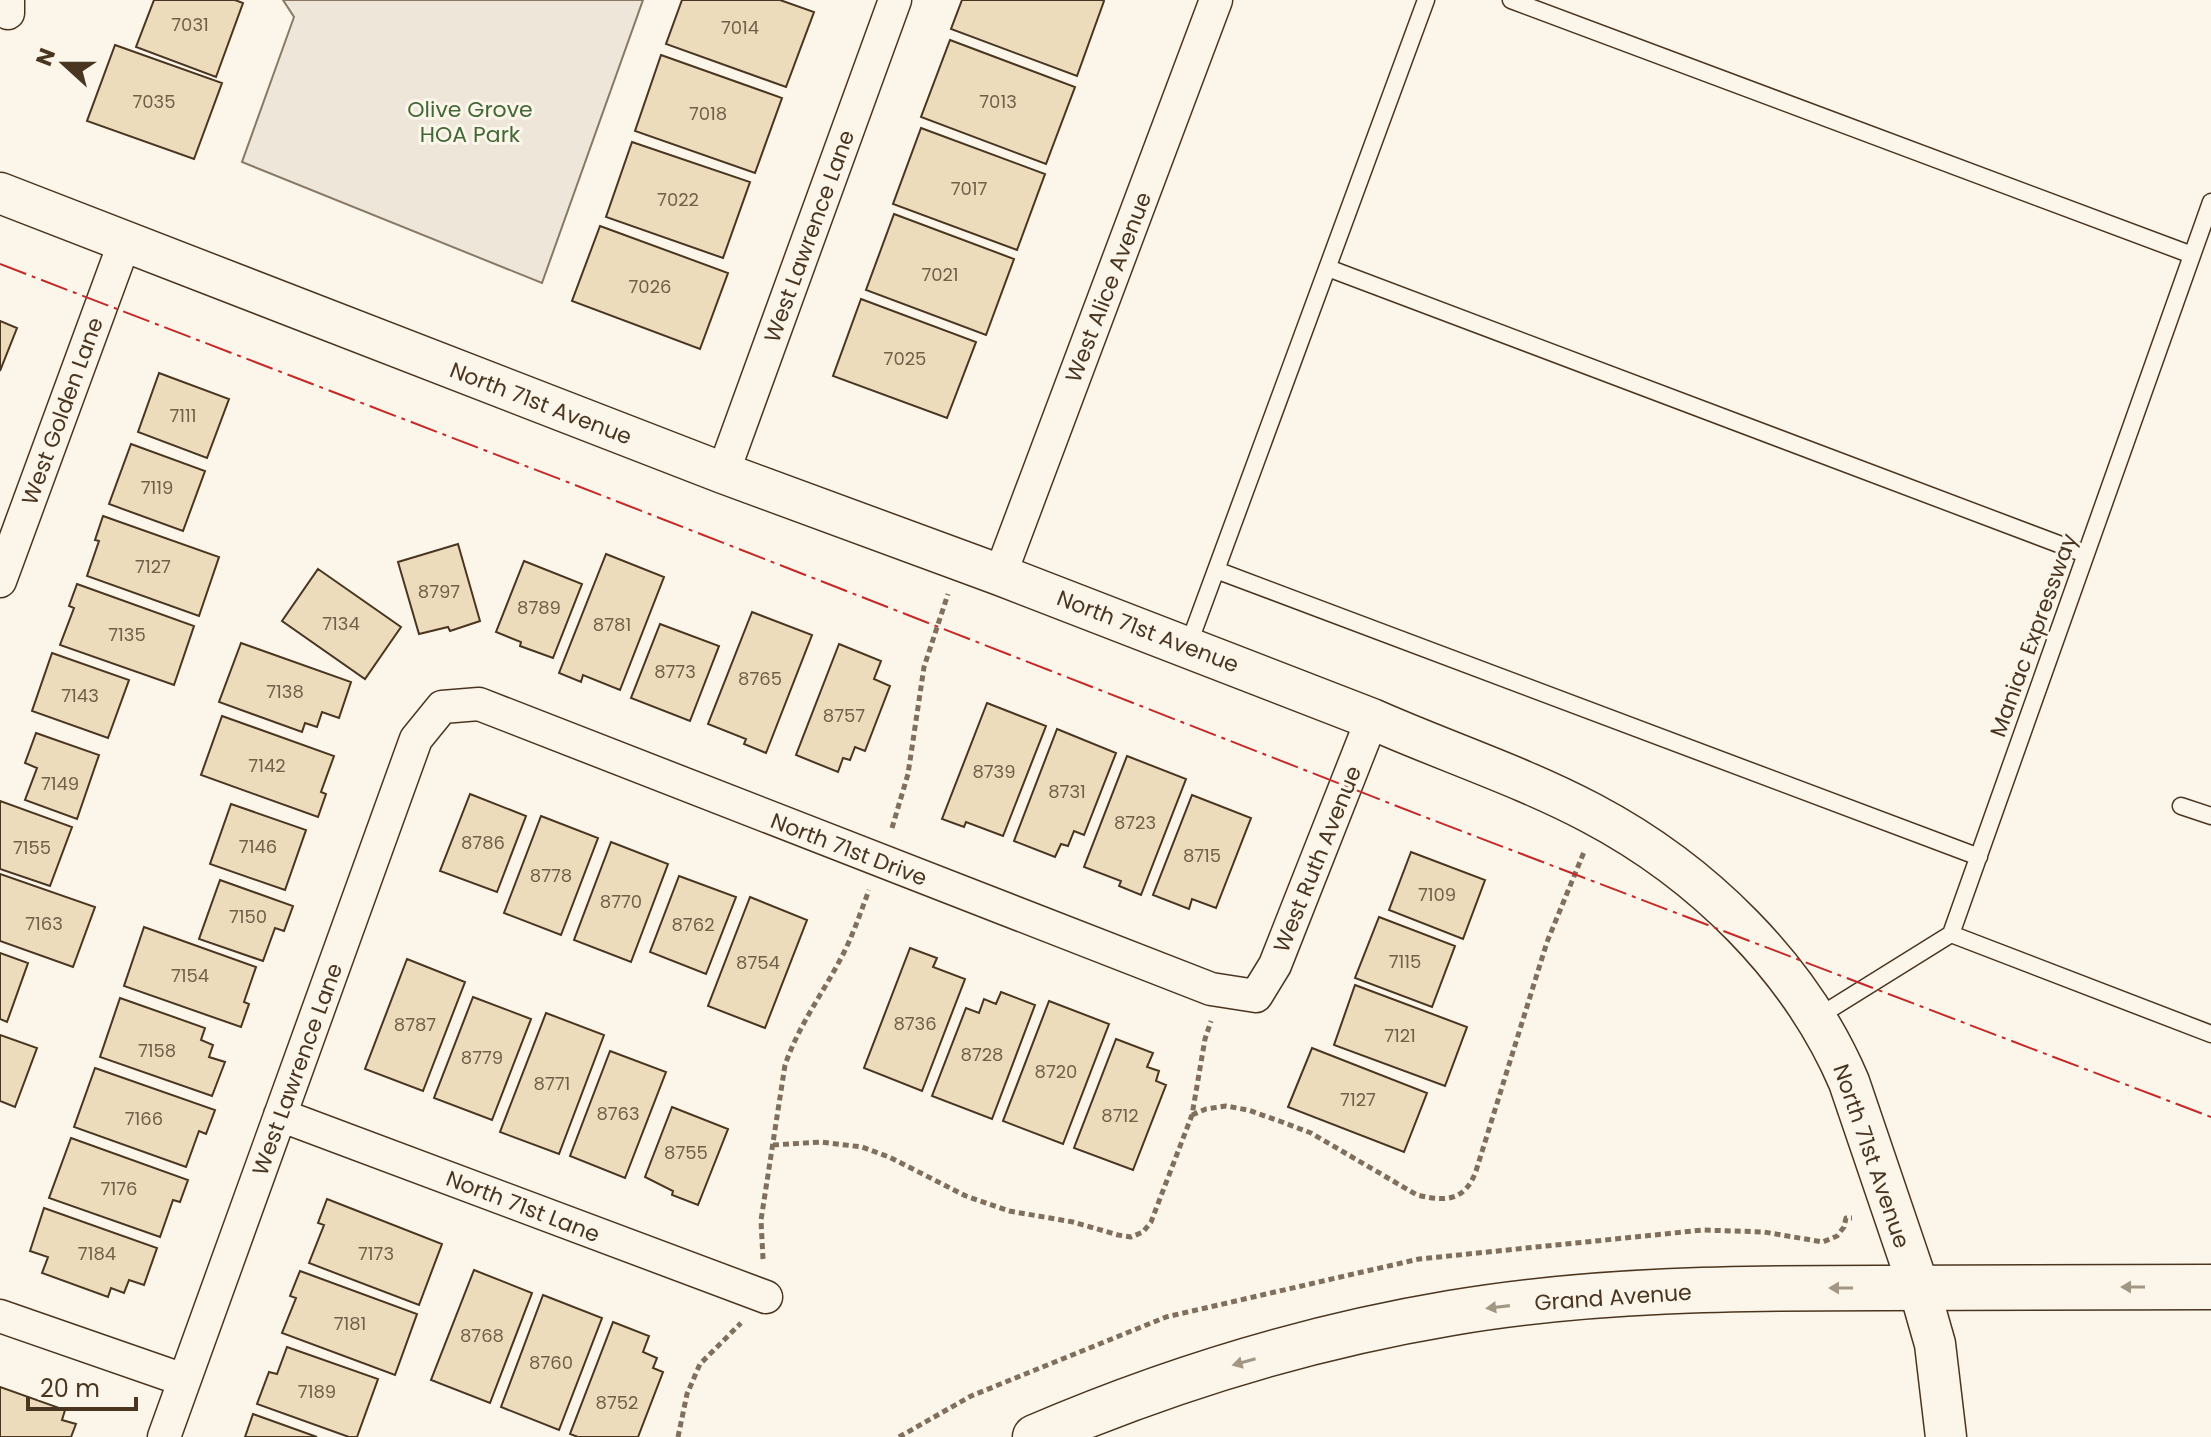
<svg xmlns="http://www.w3.org/2000/svg" width="2211" height="1437" font-family="Poppins,sans-serif">
<style>
.green{fill:#ede6d9;stroke:#887966;stroke-width:2}
.building{fill:#ecdcbc;stroke:#4a3520;stroke-width:2}
.lines{fill:none;stroke-linecap:round;stroke-linejoin:round}
.service-casing{stroke:#4a3520;stroke-width:19}
.minor-casing{stroke:#4a3520;stroke-width:35}
.tertiary-casing{stroke:#4a3520;stroke-width:43}
.trunk-casing{stroke:#4a3520;stroke-width:47}
.path{stroke:#7f6f5c;stroke-width:5;stroke-dasharray:6 4;stroke-linecap:butt}
.service{stroke:#fbf6e9;stroke-width:16}
.minor{stroke:#fbf6e9;stroke-width:32}
.tertiary{stroke:#fbf6e9;stroke-width:40}
.trunk{stroke:#fbf6e9;stroke-width:44}
.power{stroke:#c62828;stroke-width:2;stroke-dasharray:28 6 4 6;stroke-linecap:butt}
.oneway{fill:#a29684}
.labels{text-anchor:middle;stroke-width:6;stroke-linejoin:round;paint-order:stroke}
.number-label{font-size:18px;fill:#725f47}
.park-label{font-size:22px;fill:#436837;stroke:#fbf6e9}
.street-label{font-size:22px;fill:#4a3520;stroke:#fbf6e9}
</style>
<rect width="100%" height="100%" fill="#fbf6e9"/>
<path class="green" d="M283 0H643L542 283 242 162 294 17Z"/>
<path class="building" d="M154 0H235L243 3 216 77 136 47Z
M682 0H780L814 12 786 87 666 44Z
M962 0H1102L1104 1 1077 76 951 29Z
M950 40 1075 87 1046 164 921 117Z
M115 45 222 83 194 159 87 121Z
M661 55 782 98 755 173 635 131Z
M921 128 1045 174 1017 250 893 204Z
M632 142 750 182 723 258 606 217Z
M894 214 1014 259 986 335 866 290Z
M600 226 728 273 700 349 572 301Z
M861 299 976 342 947 418 833 376Z
M0 321 17 328 0 371Z
M159 373 229 399 207 458 138 432Z
M131 444 205 471 183 531 109 504Z
M103 516 219 557 199 616 87 576 99 541 95 540Z
M458 544 480 621 450 631 448 627 419 634 398 562Z
M606 554 664 577 620 690 583 675 581 682 559 673Z
M524 561 582 584 553 658 520 646 521 642 496 632Z
M318 569 401 627 365 679 282 621Z
M77 584 194 626 174 685 60 645 74 608 69 606Z
M752 612 812 635 766 753 744 744 746 739 708 724Z
M660 624 719 646 690 721 631 698Z
M241 643 351 682 339 718 322 712 317 727 305 723 302 732 219 702Z
M839 644 881 661 874 679 890 686 865 751 855 747 850 760 843 758 838 772 796 755Z
M52 653 129 680 108 738 32 711Z
M987 703 1046 726 1003 836 966 822 964 827 942 819Z
M222 716 334 756 321 792 326 794 318 817 201 775Z
M1057 729 1116 753 1084 835 1074 831 1068 846 1061 844 1055 857 1014 841Z
M36 733 99 755 77 819 25 800 37 768 25 763Z
M1127 756 1186 779 1141 895 1119 886 1121 881 1084 867Z
M470 794 526 816 497 892 440 871Z
M1192 795 1251 818 1216 908 1192 899 1189 909 1153 895Z
M0 801 72 827 50 886 0 869Z
M231 804 306 830 285 890 210 864Z
M541 816 598 838 561 935 504 913Z
M611 842 668 864 631 962 574 940Z
M1411 852 1485 880 1463 939 1389 910Z
M0 874 95 907 73 967 0 941Z
M679 876 736 897 706 974 650 952Z
M220 880 293 906 284 931 275 928 263 961 199 939Z
M750 897 807 920 765 1028 708 1006Z
M1379 917 1455 946 1432 1007 1355 978Z
M144 927 256 967 244 1002 249 1004 241 1027 124 986Z
M910 948 937 958 933 967 965 979 922 1091 864 1068Z
M0 953 28 963 7 1022 0 1019Z
M407 959 465 982 423 1091 365 1069Z
M1355 985 1467 1027 1445 1086 1334 1045Z
M1001 992 1035 1005 992 1119 932 1096 966 1008 979 1013 984 999 996 1004Z
M473 997 531 1019 492 1120 434 1098Z
M120 998 205 1028 201 1040 213 1045 209 1057 225 1062 212 1096 100 1057Z
M1049 1001 1109 1024 1063 1144 1003 1121Z
M546 1013 604 1035 559 1154 500 1132Z
M0 1035 37 1048 15 1107 0 1101Z
M1116 1039 1153 1053 1147 1067 1159 1071 1156 1081 1166 1085 1133 1170 1074 1148Z
M1312 1048 1427 1093 1404 1152 1288 1107Z
M610 1051 666 1072 625 1178 570 1156Z
M95 1068 215 1110 206 1134 199 1131 186 1167 74 1127Z
M672 1107 728 1129 698 1205 672 1195 673 1191 645 1177Z
M71 1138 188 1180 180 1202 173 1200 160 1237 49 1198Z
M327 1199 442 1244 419 1305 309 1263 324 1225 318 1223Z
M44 1208 157 1248 144 1285 129 1280 124 1293 111 1288 108 1297 42 1273 48 1257 30 1251Z
M474 1270 532 1293 490 1403 431 1380Z
M300 1271 417 1314 395 1375 282 1333 296 1298 290 1296Z
M543 1295 602 1318 559 1430 501 1407Z
M613 1322 649 1336 643 1352 657 1358 653 1368 663 1372 638 1437H578L570 1434Z
M287 1347 378 1379 357 1437H349L257 1404 269 1372 277 1374Z
M0 1387 65 1410 62 1420 76 1424 71 1437H0Z
M253 1414 317 1437H245Z"/>
<g class="lines">
<defs>
<path id="service" d="M1511 0 2192 255
M1328 268 2085 554
M1216 570 1979 857
M1188 646 1426 0
M2181 806 2211 816
M1951 934 2211 1034
M1816 1018 1951 934 2211 202"/>
<path id="minor" d="M8 0V13
M723 473 895 0
M1000 575 1216 0
M0 581 125 241
M280 1115 766 1297
M0 1316 184 1380
M164 1437 416 739 442 707 479 704 1211 989 1256 996 1275 965 1372 719"/>
<path id="tertiary" d="M0 193 723 473 1000 575 1372 719C1444 751 1521 776 1591 813 1701 871 1800 967 1849 1082L1919 1288 1935 1344 1946 1437"/>
<path id="trunk" d="M1035 1437C1168 1380 1308 1337 1451 1313 1592 1289 1736 1288 1879 1288 1989 1288 2100 1287 2211 1287"/>
</defs>
<use href="#service" class="service-casing"/>
<use href="#minor" class="minor-casing"/>
<use href="#tertiary" class="tertiary-casing"/>
<use href="#trunk" class="trunk-casing"/>
<path class="path" d="M892 828 908 774 924 667 948 594
M1192 1115 1206 1109 1226 1106 1248 1110 1282 1122 1311 1133 1417 1195C1446 1202 1465 1201 1476 1171L1547 942 1584 852
M773 1145 821 1142 862 1147 889 1157 966 1196 1009 1211 1073 1222 1118 1235 1131 1237 1143 1232 1151 1222 1192 1115 1205 1039 1211 1021
M763 1259 761 1220 785 1065C799 1025 821 996 840 960 852 938 860 914 869 890
M678 1437 687 1394 700 1364 741 1323
M899 1437 971 1396 1166 1317 1419 1259 1703 1230 1764 1232 1823 1242 1837 1236 1844 1227 1846 1218H1852"/>
<use href="#service" class="service"/>
<use href="#minor" class="minor"/>
<use href="#tertiary" class="tertiary"/>
<use href="#trunk" class="trunk"/>
<path class="power" d="M0 264 570 483 1430 819 2211 1117"/>
</g>
<defs><path id="oneway-solid" d="M-6-.8H1V-3.2L6.5 0L1 3.2V.8H-6Z" transform="scale(2)"/></defs>
<g class="oneway">
<use href="#oneway-solid" transform="translate(2133 1287) rotate(180)"/>
<use href="#oneway-solid" transform="translate(1841 1288) rotate(180)"/>
<use href="#oneway-solid" transform="translate(1498 1307) rotate(173)"/>
<use href="#oneway-solid" transform="translate(1244 1362) rotate(164)"/>
</g>
<g class="labels">
<g class="number-label">
<text x="190" y="31">7031</text>
<text x="740" y="34">7014</text>
<text x="154" y="108">7035</text>
<text x="998" y="108">7013</text>
<text x="708" y="120">7018</text>
<text x="969" y="195">7017</text>
<text x="678" y="206">7022</text>
<text x="940" y="281">7021</text>
<text x="650" y="293">7026</text>
<text x="905" y="365">7025</text>
<text x="183" y="422">7111</text>
<text x="157" y="494">7119</text>
<text x="153" y="573">7127</text>
<text x="439" y="598">8797</text>
<text x="539" y="614">8789</text>
<text x="341" y="630">7134</text>
<text x="612" y="631">8781</text>
<text x="127" y="641">7135</text>
<text x="675" y="678">8773</text>
<text x="760" y="685">8765</text>
<text x="285" y="698">7138</text>
<text x="80" y="702">7143</text>
<text x="844" y="722">8757</text>
<text x="267" y="772">7142</text>
<text x="994" y="778">8739</text>
<text x="60" y="790">7149</text>
<text x="1067" y="798">8731</text>
<text x="1135" y="829">8723</text>
<text x="483" y="849">8786</text>
<text x="258" y="853">7146</text>
<text x="32" y="854">7155</text>
<text x="1202" y="862">8715</text>
<text x="551" y="882">8778</text>
<text x="1437" y="901">7109</text>
<text x="621" y="908">8770</text>
<text x="248" y="923">7150</text>
<text x="44" y="930">7163</text>
<text x="693" y="931">8762</text>
<text x="1405" y="968">7115</text>
<text x="758" y="969">8754</text>
<text x="190" y="982">7154</text>
<text x="915" y="1030">8736</text>
<text x="415" y="1031">8787</text>
<text x="1400" y="1042">7121</text>
<text x="157" y="1057">7158</text>
<text x="982" y="1061">8728</text>
<text x="482" y="1064">8779</text>
<text x="1056" y="1078">8720</text>
<text x="552" y="1090">8771</text>
<text x="1358" y="1106">7127</text>
<text x="618" y="1120">8763</text>
<text x="1120" y="1122">8712</text>
<text x="144" y="1125">7166</text>
<text x="686" y="1159">8755</text>
<text x="119" y="1195">7176</text>
<text x="97" y="1260">7184</text>
<text x="376" y="1260">7173</text>
<text x="350" y="1330">7181</text>
<text x="482" y="1342">8768</text>
<text x="551" y="1369">8760</text>
<text x="317" y="1398">7189</text>
<text x="617" y="1409">8752</text>
</g>
<g class="park-label">
<text x="470" y="117">Olive Grove<tspan x="470" dy="25">HOA Park</tspan></text>
</g>
<g class="street-label">
<text transform="translate(809 236) rotate(-70)" y="8">West Lawrence Lane</text>
<text transform="translate(1108 287) rotate(-69)" y="8">West Alice Avenue</text>
<text transform="translate(541 403) rotate(21)" y="8">North 71st Avenue</text>
<text transform="translate(62 411) rotate(-70)" y="8">West Golden Lane</text>
<text transform="translate(1148 631) rotate(21)" y="8">North 71st Avenue</text>
<text transform="translate(2033 635) rotate(-70)" y="8">Maniac Expressway</text>
<text transform="translate(849 849) rotate(21)" y="8">North 71st Drive</text>
<text transform="translate(1317 859) rotate(-68)" y="8">West Ruth Avenue</text>
<text transform="translate(297 1069) rotate(-70)" y="8">West Lawrence Lane</text>
<text transform="translate(1872 1156) rotate(71)" y="8">North 71st Avenue</text>
<text transform="translate(523 1206) rotate(21)" y="8">North 71st Lane</text>
<text transform="translate(1613 1297) rotate(-4)" y="8">Grand Avenue</text>
</g>
</g>
<g transform="translate(64 64) rotate(291)" stroke="#fbf6e9" stroke-width="6" paint-order="stroke">
<path d="M0-6L14 30L0 20L-14 30Z" fill="#4a3520"/>
<text y="-12" font-size="22" font-weight="bold" text-anchor="middle" fill="#4a3520">N</text>
</g>
<path d="M28 1397v12h108v-12" fill="none" stroke="#4a3520" stroke-width="4"/>
<text x="40" y="1397" font-size="24" fill="#4a3520" stroke="#fbf6e9" stroke-width="6" paint-order="stroke">20 m</text>
</svg>
